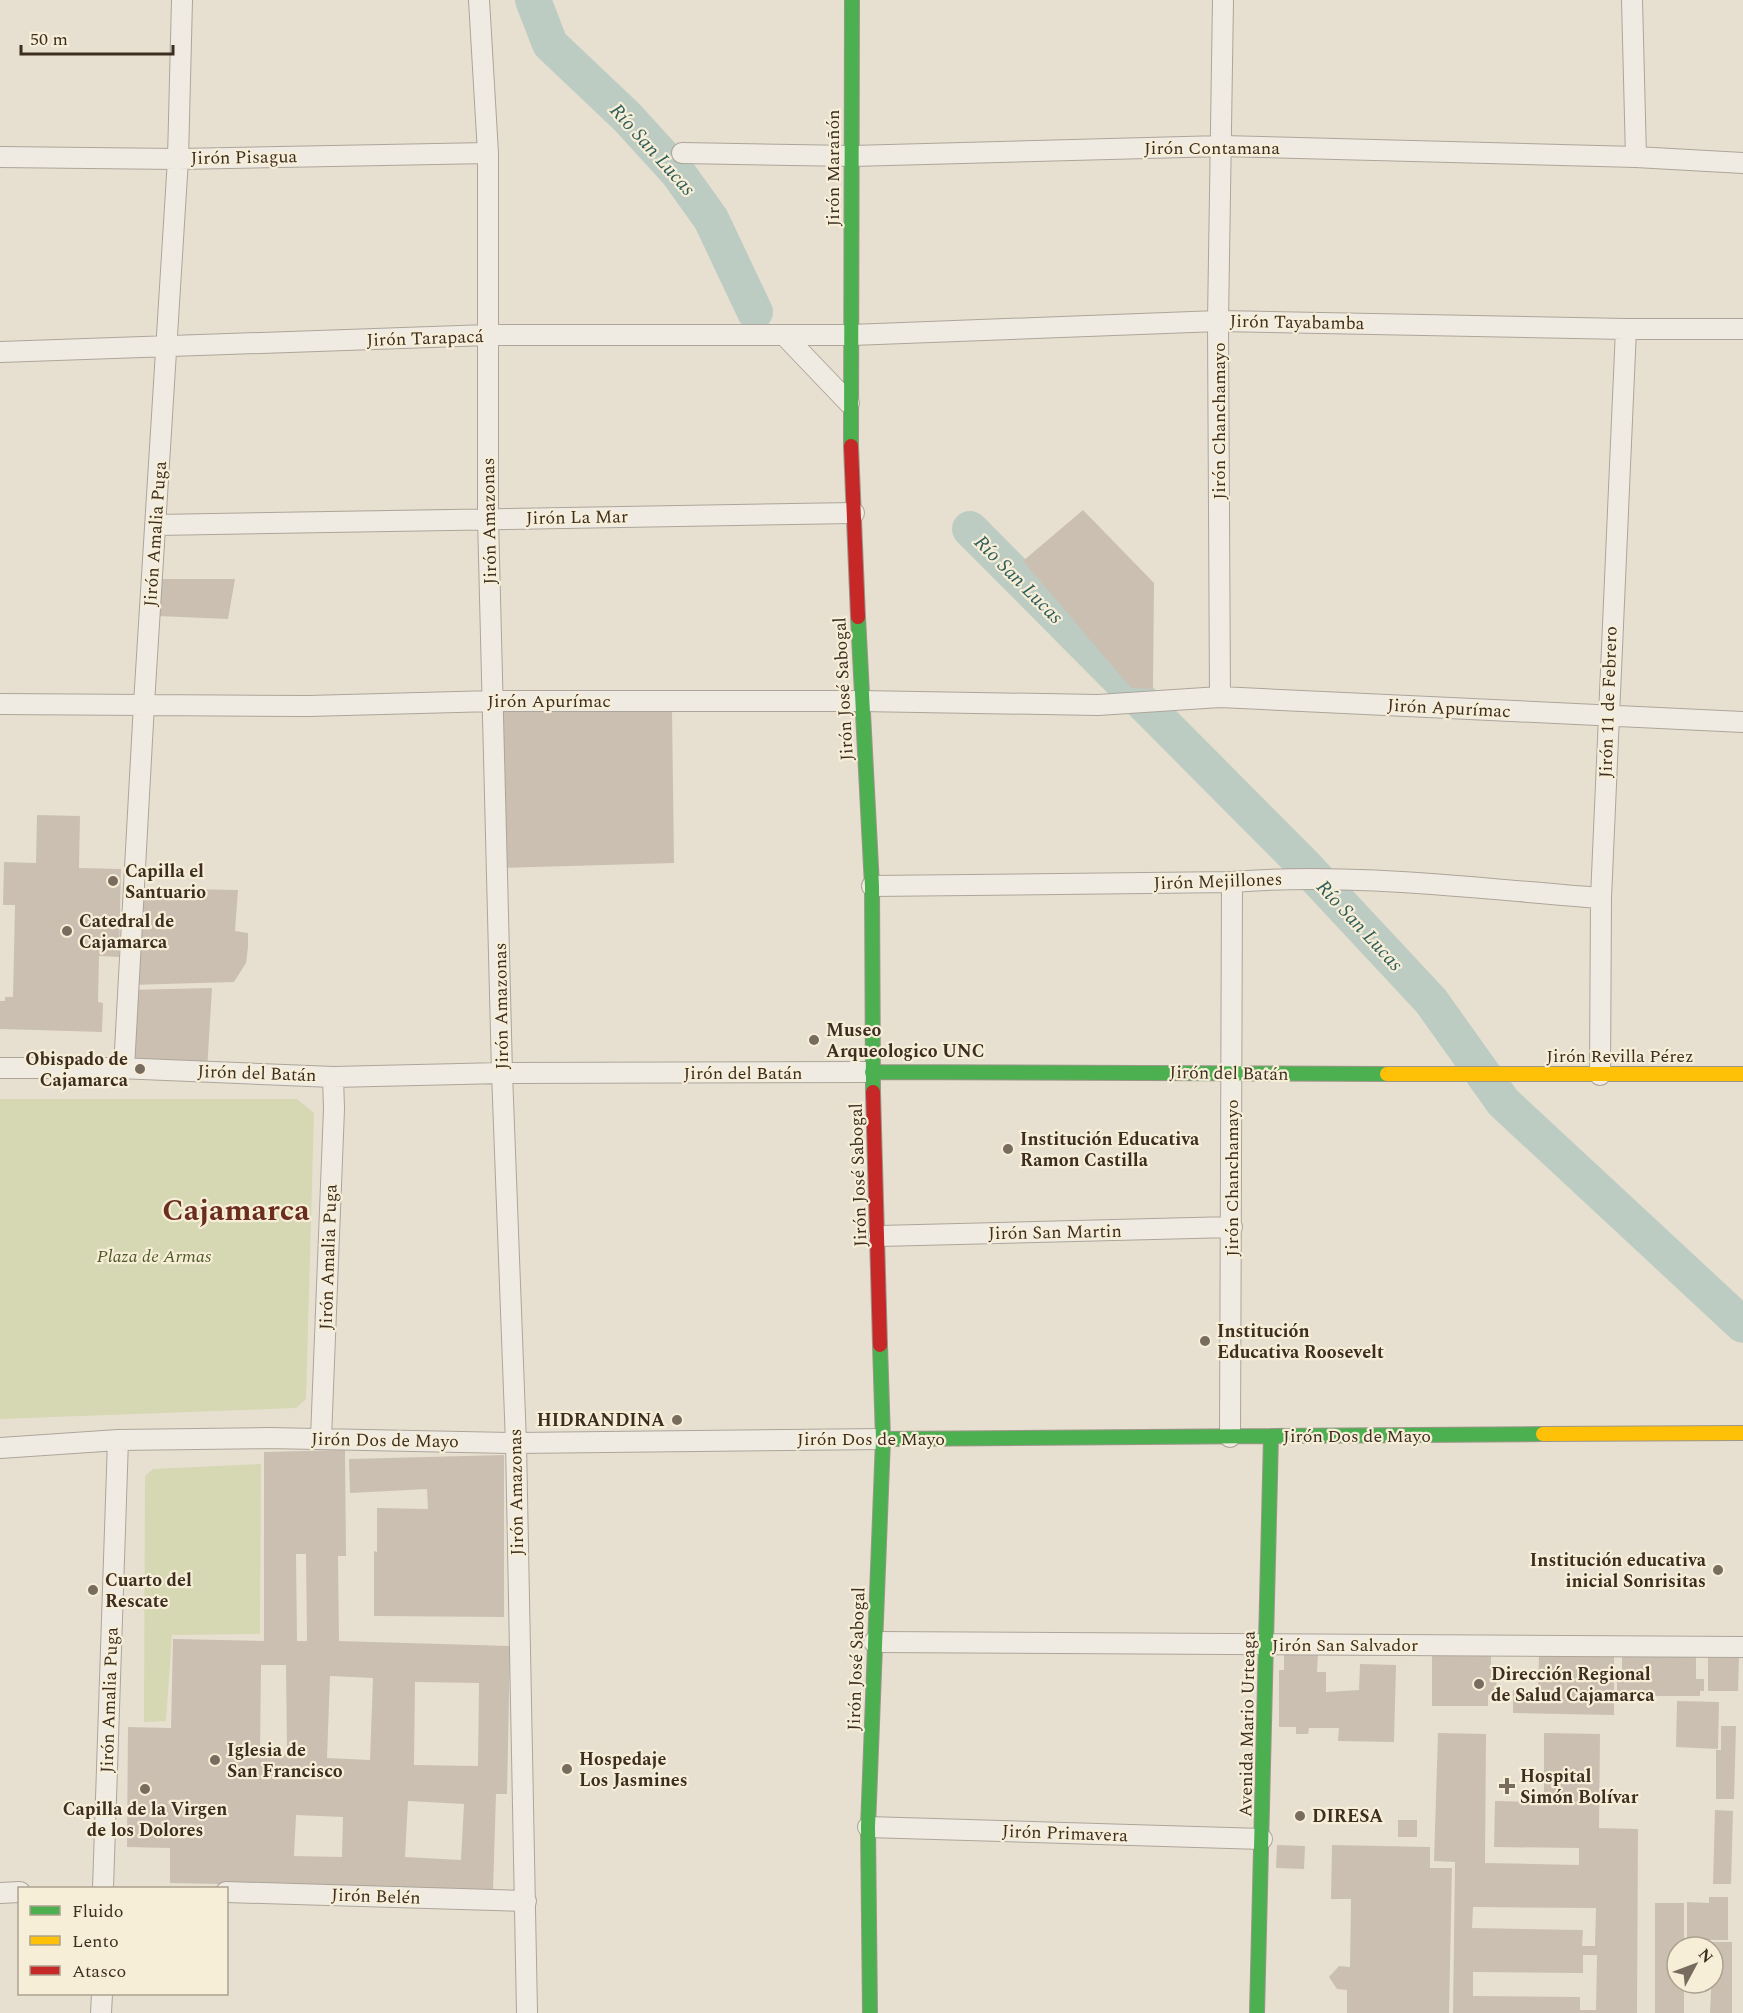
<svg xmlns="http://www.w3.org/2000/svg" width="1743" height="2013" font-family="Spectral,serif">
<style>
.green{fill:#d6d7b3}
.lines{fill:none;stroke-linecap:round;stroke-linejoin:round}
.river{stroke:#bcccc2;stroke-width:36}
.building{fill:#cbbfb2;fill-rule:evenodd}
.street-casing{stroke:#ada599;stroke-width:22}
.fast-casing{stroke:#9c958a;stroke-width:16}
.slow-casing{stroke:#9c958a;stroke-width:16}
.jam-casing{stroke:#9c958a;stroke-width:16}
.street{stroke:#efebe3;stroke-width:20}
.fast{stroke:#4caf50;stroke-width:14}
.slow{stroke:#ffc107;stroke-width:14}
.jam{stroke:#c62828;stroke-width:14}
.poi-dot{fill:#786c5e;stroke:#f7eed8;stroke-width:2}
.labels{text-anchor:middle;stroke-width:4.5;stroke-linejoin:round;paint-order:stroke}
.street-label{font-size:18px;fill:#3d2e20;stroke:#f7eed8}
.poi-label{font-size:18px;font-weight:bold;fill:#3d2e20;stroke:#f7eed8;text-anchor:start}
.park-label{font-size:18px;font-style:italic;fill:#4d5a26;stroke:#f7eed8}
.water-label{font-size:20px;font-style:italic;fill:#2f5d5a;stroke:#f7eed8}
.town-label{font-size:30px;font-weight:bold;fill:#6b2e1e;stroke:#f7eed8}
</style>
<rect width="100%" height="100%" fill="#e7e0d1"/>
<path class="green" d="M0 1099H297L314 1113 306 1399 296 1408 0 1419Z
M261 1464 260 1634 172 1635 166 1721 144 1722 145 1476 153 1469Z"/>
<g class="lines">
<path class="river" d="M533 0 550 44 627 117 678 173 711 219 755 312
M970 529 1306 867 1431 1001 1503 1102 1743 1325"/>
</g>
<path class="building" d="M1083 510 1154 583 1153 689 1131 688 1023 561Z
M161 579H235L228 619 157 616Z
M500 709H672L674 863 503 868Z
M37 815 80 816 79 868 121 869 119 957 99 956 98 1002 103 1003 102 1032 0 1029V1001H5V997H13L15 905H3L4 862 36 863Z
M134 888 238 890 235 931 248 933V947L246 963 234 982 129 985Z
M212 988 207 1071 124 1068 128 990Z
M345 1450 346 1556H338L339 1641 510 1646 507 1794H496L493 1890 170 1883V1848L127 1847 128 1727 171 1728 173 1639 264 1641V1452ZM296 1554H306L307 1641H297ZM261 1665H286L287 1754 260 1755ZM330 1676 373 1678 370 1760 327 1758ZM415 1682 479 1683 478 1766 414 1765ZM408 1801 464 1804 461 1860 405 1857ZM296 1815 343 1817 342 1857 294 1856Z
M504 1455V1617L374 1616V1551L377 1552V1508L428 1509 427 1489 350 1493 349 1459Z
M1284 1654H1318L1317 1672H1326V1692L1359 1690 1360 1664 1396 1665 1394 1742 1338 1741 1339 1728H1309L1308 1734H1296V1727H1279V1670H1284Z
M1432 1654 1491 1655V1670H1497L1496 1695H1488V1706H1432Z
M1539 1656 1614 1657V1715L1513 1713V1690H1538Z
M1622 1657H1696V1679H1704V1691H1700V1696H1617V1674L1622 1675Z
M1708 1657 1739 1658 1738 1691H1708Z
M1677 1701 1719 1702 1718 1749 1676 1747Z
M1721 1726H1736L1734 1799H1716V1750H1721Z
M1438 1733 1486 1734 1485 1863 1579 1865V1848L1494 1847 1495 1801 1544 1802V1733L1600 1734 1599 1828 1638 1829 1637 2013H1453L1455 1862 1434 1861ZM1473 1907 1596 1908 1595 1946H1582L1583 1930 1472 1928ZM1583 1955H1597L1596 2010H1580V1997L1473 1996V1972L1583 1973Z
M1715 1810 1733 1811 1731 1884H1713Z
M1398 1820H1417V1837H1398Z
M1277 1845 1305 1846 1304 1869 1276 1868Z
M1332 1845 1430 1847V1868H1452L1449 2013H1347V1990L1337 1989 1329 1977 1339 1966 1350 1967 1351 1899H1331Z
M1709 1897H1728V1940H1709V1947H1687V1902L1709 1903Z
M1655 1903H1684V1947H1677V1983H1684V2013H1655Z
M1710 1942H1732V2013H1710L1713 1947H1710Z"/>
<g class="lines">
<defs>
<path id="street" d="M479 0 488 153V518L502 1073 516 1443 527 2013
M1632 0 1636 157
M682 153 852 156 1222 146 1636 157 1743 163
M0 157 178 159 488 153
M784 335 849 403
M0 352 488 335H851L1218 321 1626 329H1743
M156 525 854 513
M1220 697 1218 321 1223 0
M0 704 308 706 494 701H861L1098 705 1220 697 1743 722
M872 886 1232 882C1354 872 1479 889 1601 898
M0 1068H118L333 1077 502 1073 872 1072
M124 1068 144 704 178 159 182 0
M1600 1075 1601 898 1626 329
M879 1236 1232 1227
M1230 1437 1232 882
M321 1438 334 1109 333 1077
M0 1448 118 1440 269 1438 516 1443 883 1439
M874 1642 1743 1647
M868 1827 1262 1839
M103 1888 118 1440
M226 1892 526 1901
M0 1893 20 1892
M101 2013 102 1994"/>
<path id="fast" d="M851 446 852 0
M858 617 872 886 873 1092
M872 1072 1387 1074
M883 1439 1543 1434
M870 2013 868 1827 883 1439 880 1345
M1257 2013 1271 1436"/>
<path id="slow" d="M1387 1074H1743
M1543 1434 1743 1433"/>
<path id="jam" d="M851 446 858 617
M873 1092 880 1345"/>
</defs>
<use href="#street" class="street-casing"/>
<use href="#fast" class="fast-casing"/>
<use href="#slow" class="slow-casing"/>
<use href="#jam" class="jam-casing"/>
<use href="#street" class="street"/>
<use href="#fast" class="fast"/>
<use href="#slow" class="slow"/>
<use href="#jam" class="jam"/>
</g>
<g class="poi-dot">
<circle cx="113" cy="881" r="6"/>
<circle cx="67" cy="931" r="6"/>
<circle cx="814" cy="1040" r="6"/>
<circle cx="140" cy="1069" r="6"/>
<circle cx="1008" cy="1149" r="6"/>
<circle cx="1205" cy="1341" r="6"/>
<circle cx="677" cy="1420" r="6"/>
<circle cx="1718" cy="1570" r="6"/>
<circle cx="93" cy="1590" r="6"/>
<circle cx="1479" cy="1684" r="6"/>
<circle cx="215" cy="1760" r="6"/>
<circle cx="567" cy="1769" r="6"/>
<path d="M1504 1777h6v6h6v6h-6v6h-6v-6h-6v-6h6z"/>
<circle cx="145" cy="1789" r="6"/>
<circle cx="1300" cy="1816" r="6"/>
</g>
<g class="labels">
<g class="street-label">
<text x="1212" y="154">Jirón Contamana</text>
<text transform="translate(244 157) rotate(-1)" y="6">Jirón Pisagua</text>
<text transform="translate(833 168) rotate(-90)" y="6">Jirón Marañón</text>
<text transform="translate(1297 322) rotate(1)" y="6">Jirón Tayabamba</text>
<text transform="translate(425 338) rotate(-2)" y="6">Jirón Tarapacá</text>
<text transform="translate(1219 421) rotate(-90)" y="6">Jirón Chanchamayo</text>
<text transform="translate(577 517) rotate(-1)" y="6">Jirón La Mar</text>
<text transform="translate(489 521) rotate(-91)" y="6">Jirón Amazonas</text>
<text transform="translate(155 534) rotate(-86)" y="6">Jirón Amalia Puga</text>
<text transform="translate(843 689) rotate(-93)" y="6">Jirón José Sabogal</text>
<text x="549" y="707">Jirón Apurímac</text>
<text transform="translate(1608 702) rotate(-88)" y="6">Jirón 11 de Febrero</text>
<text transform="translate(1449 708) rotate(3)" y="6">Jirón Apurímac</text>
<text transform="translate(1218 881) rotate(-2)" y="6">Jirón Mejillones</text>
<text transform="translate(501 1006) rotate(-91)" y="6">Jirón Amazonas</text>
<text x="1620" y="1062">Jirón Revilla Pérez</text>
<text transform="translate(257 1073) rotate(2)" y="6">Jirón del Batán</text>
<text x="743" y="1079">Jirón del Batán</text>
<text transform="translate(1229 1073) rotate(1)" y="6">Jirón del Batán</text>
<text transform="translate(858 1175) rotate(-92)" y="6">Jirón José Sabogal</text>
<text transform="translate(1232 1178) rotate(-90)" y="6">Jirón Chanchamayo</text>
<text transform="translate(1055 1232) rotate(-1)" y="6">Jirón San Martin</text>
<text transform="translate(328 1257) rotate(-88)" y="6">Jirón Amalia Puga</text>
<text x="1357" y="1442">Jirón Dos de Mayo</text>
<text x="871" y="1445">Jirón Dos de Mayo</text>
<text transform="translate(385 1440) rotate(1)" y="6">Jirón Dos de Mayo</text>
<text transform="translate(516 1492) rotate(-91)" y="6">Jirón Amazonas</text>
<text x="1345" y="1651">Jirón San Salvador</text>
<text transform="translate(856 1659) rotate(-88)" y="6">Jirón José Sabogal</text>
<text transform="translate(109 1700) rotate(-88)" y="6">Jirón Amalia Puga</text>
<text transform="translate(1247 1724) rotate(-89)" y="6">Avenida Mario Urteaga</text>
<text transform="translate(1065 1833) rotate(2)" y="6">Jirón Primavera</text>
<text transform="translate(376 1896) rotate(2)" y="6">Jirón Belén</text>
</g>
<g class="poi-label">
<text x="125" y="877">Capilla el<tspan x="125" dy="21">Santuario</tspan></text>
<text x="79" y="927">Catedral de<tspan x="79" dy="21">Cajamarca</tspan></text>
<text x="826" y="1036">Museo<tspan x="826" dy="21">Arqueologico UNC</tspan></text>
<text x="128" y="1065" text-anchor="end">Obispado de<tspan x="128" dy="21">Cajamarca</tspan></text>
<text x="1020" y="1145">Institución Educativa<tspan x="1020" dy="21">Ramon Castilla</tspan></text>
<text x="1217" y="1337">Institución<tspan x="1217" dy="21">Educativa Roosevelt</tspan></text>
<text x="665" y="1426" text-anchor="end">HIDRANDINA</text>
<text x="1706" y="1566" text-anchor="end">Institución educativa<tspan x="1706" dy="21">inicial Sonrisitas</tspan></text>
<text x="105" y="1586">Cuarto del<tspan x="105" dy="21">Rescate</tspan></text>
<text x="1491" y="1680">Dirección Regional<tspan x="1491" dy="21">de Salud Cajamarca</tspan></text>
<text x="227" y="1756">Iglesia de<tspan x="227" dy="21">San Francisco</tspan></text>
<text x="579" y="1765">Hospedaje<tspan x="579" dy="21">Los Jasmines</tspan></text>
<text x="1520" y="1782">Hospital<tspan x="1520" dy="21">Simón Bolívar</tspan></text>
<text x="145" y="1815" text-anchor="middle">Capilla de la Virgen<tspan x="145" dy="21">de los Dolores</tspan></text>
<text x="1312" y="1822">DIRESA</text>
</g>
<g class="park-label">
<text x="154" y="1262">Plaza de Armas</text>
</g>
<g class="water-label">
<text transform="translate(653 149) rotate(48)" y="7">Río San Lucas</text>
<text transform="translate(1019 579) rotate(45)" y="7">Río San Lucas</text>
<text transform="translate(1360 925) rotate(47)" y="7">Río San Lucas</text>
</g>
<g class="town-label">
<text x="236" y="1220">Cajamarca</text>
</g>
</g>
<rect x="18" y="1887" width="210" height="108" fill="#f7eed8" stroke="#ada18e" stroke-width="1.5"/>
<rect x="30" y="1906" width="30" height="9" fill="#4caf50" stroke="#ada18e" stroke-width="1.5"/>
<text x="72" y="1917" font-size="18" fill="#3d2e20">Fluido</text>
<rect x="30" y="1936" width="30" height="9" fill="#ffc107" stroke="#ada18e" stroke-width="1.5"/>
<text x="72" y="1947" font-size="18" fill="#3d2e20">Lento</text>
<rect x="30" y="1966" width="30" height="9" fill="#c62828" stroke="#ada18e" stroke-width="1.5"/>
<text x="72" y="1977" font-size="18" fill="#3d2e20">Atasco</text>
<g transform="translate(1695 1965) rotate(49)"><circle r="28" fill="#f7eed8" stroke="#ada18e" stroke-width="1.5"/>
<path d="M0-4.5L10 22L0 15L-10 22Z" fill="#786c5e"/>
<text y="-9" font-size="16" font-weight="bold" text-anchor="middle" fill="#3d2e20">N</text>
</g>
<path d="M21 45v9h152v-9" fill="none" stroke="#3d2e20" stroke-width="3"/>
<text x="30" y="45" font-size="18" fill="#3d2e20" stroke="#f7eed8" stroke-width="4.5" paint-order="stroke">50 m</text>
</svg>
